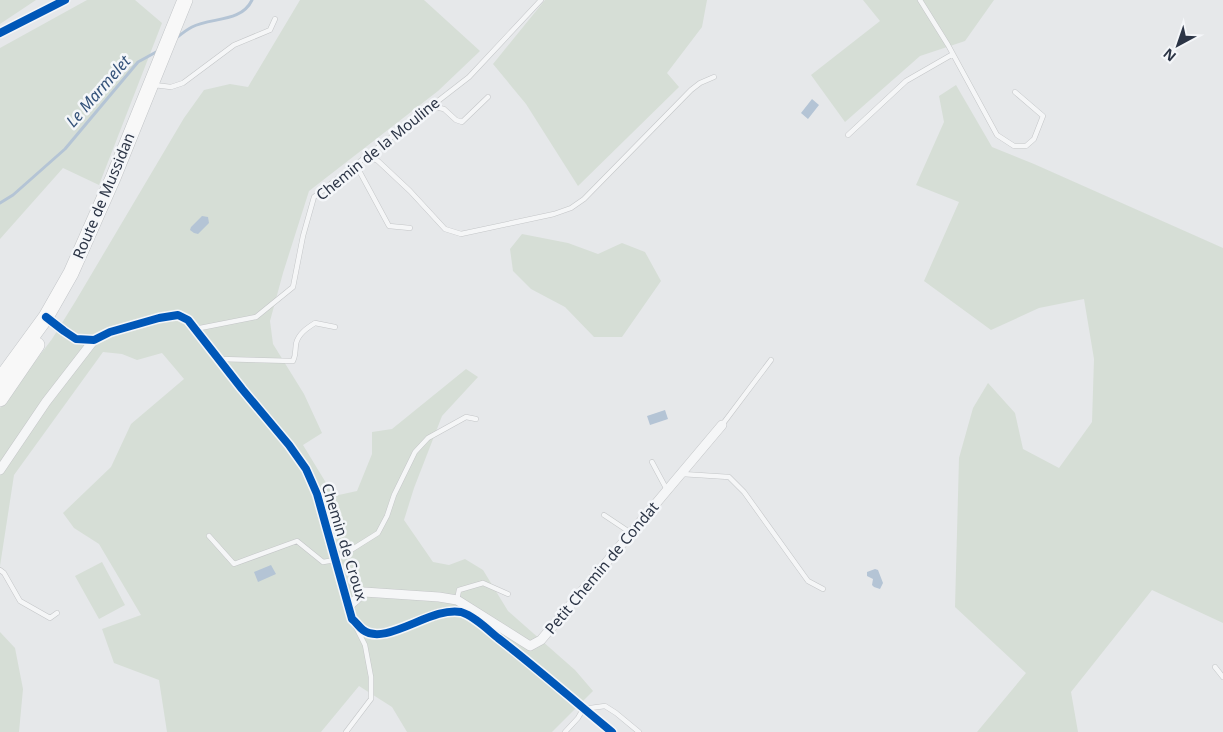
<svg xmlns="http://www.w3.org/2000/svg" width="1223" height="732" font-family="'Noto Sans',sans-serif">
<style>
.green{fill:#d6ded6}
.water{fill:#b4c4d5}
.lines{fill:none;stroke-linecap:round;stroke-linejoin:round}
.stream{stroke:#b4c4d5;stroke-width:3}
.service-casing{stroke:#c4c6c8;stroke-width:5.5}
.minor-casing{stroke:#c4c6c8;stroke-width:10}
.primary-casing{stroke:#c2c5c8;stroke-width:16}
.service{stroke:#f5f6f7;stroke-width:4.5}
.minor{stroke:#f5f6f7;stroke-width:9}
.primary{stroke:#f8f8f8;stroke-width:15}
.cycleway-casing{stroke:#f4f6f9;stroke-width:11}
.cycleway{stroke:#0057b8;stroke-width:8}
.labels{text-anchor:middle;stroke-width:5;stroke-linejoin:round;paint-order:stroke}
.street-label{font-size:15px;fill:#2b3445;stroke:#f4f6f9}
.water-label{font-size:16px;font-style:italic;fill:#34527a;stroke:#f4f6f9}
</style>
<rect width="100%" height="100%" fill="#e6e8ea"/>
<path class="green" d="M0 0H36L0 24Z
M87 0H135L162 23 99 185 63 168 0 239V48Z
M300 0H424L480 51 438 91 309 191 283 273 270 321 273 344 304 394 322 433 303 445 334 496 357 491 372 454V432L392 429 466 369 478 377 442 416 414 488 404 520 433 562 449 565 465 559 483 570 508 611 575 670 593 691 552 732H407L392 707 359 686 321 732H167L159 680 114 663 102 629 141 615 99 544 74 528 63 513 111 467 131 424 184 379 162 353 137 360 122 354 103 352 14 475 0 566V408L52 339 75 302 184 118 204 90 230 84 248 87Z
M545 0H707L702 27 667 73 679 87 578 186 526 104 493 64Z
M863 0H994L965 41 920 56 845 122 811 75 880 21Z
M956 85 992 147 1034 164 1223 248V623L1152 590 1071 692 1078 732H977L1026 673 955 607 959 458 973 408 988 383 1015 413 1023 449 1059 468 1092 422 1094 359 1084 299 1039 308 991 330 924 281 959 202 916 185 944 122 939 96Z
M522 234 568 243 598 254 622 243 645 252 661 281 622 337H594L565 307 531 289 513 271 510 249Z
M102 562 125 605 99 619 75 576Z
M0 632 15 648 23 689 19 732H0Z"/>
<path class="water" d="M812 99 819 105 808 119 801 113Z
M202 216 208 217 209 223 198 234 194 233 190 230 191 227Z
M665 410 668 419 650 425 647 416Z
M271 565 276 574 258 582 254 572Z
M875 569 878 570 883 583 880 589 874 587 872 585 873 579 867 576V572Z"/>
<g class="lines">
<path class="stream" d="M175 39C180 35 186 30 192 27 211 17 241 23 252 0
M0 203 13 195 65 149 138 62 158 51"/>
<defs>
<path id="service" d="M920 0 948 45 997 135 1014 146H1026L1034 139 1043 116 1015 92
M154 85 171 87 183 83 234 45 270 30 275 19
M431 106 444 109 456 120 462 122 488 97
M848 135 906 81 953 54
M368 156 378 161 410 191 445 229 461 234 554 214 571 208 584 199 691 90 700 83 714 77
M356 165 389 226 410 228
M195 329 256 317 293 287 303 236 314 197 469 77 541 0
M220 359 293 361C296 355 295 351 296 344 298 334 307 328 315 323L335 327
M722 425 771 360
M652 462 667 490
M682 474 729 477 744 492 808 581 823 589
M604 515 631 533
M209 536 234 564 297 541 323 562 335 560 378 533 387 516 394 495 415 452 428 438 466 417 476 419
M0 570 4 573 20 601 50 618 57 613
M457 600 459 590 483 583 508 594
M1215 667 1223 677
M346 732 371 699V677L365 645 356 627
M565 732 578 718 583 709 605 706 616 713 639 732"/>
<path id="minor" d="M0 33 65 0
M46 317 64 331 76 339 94 340 110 332 159 318 178 315 188 320 242 389 289 445 306 469 317 494 352 619C356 622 359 627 363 630 386 647 431 606 461 612 474 616 487 629 498 638 537 668 574 701 612 732
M0 470 46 402 94 340
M349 606 364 592 439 597 457 600 530 646 541 640 722 425"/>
<path id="primary" d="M0 380 46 317 71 273 113 178 185 0
M0 399 37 345"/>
</defs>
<use href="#service" class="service-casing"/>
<use href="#minor" class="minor-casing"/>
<use href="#primary" class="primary-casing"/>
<use href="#service" class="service"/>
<use href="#minor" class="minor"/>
<use href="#primary" class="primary"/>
<defs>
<path id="cycleway" d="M0 33 65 0
M46 317 64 331 76 339 94 340 110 332 159 318 178 315 188 320 242 389 289 445 306 469 317 494 352 619C356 622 359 627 363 630 386 647 431 606 461 612 474 616 487 629 498 638 537 668 574 701 612 732"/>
</defs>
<use href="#cycleway" class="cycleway-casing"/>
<use href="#cycleway" class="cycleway"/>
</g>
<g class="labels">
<g class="street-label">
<text transform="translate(378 149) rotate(-39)" y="5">Chemin de la Mouline</text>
<text transform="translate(104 196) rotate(-67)" y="5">Route de Mussidan</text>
<text transform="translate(344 542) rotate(73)" y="5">Chemin de Croux</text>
<text transform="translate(602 568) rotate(-50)" y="5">Petit Chemin de Condat</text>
</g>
<g class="water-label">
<text transform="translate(98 91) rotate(-49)" y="6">Le Marmelet</text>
</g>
</g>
<g transform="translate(1178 45) rotate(220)" stroke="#f4f6f9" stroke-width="4" paint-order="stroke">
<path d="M0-4L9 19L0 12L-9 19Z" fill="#2b3445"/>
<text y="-8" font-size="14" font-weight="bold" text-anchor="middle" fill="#2b3445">N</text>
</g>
</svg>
